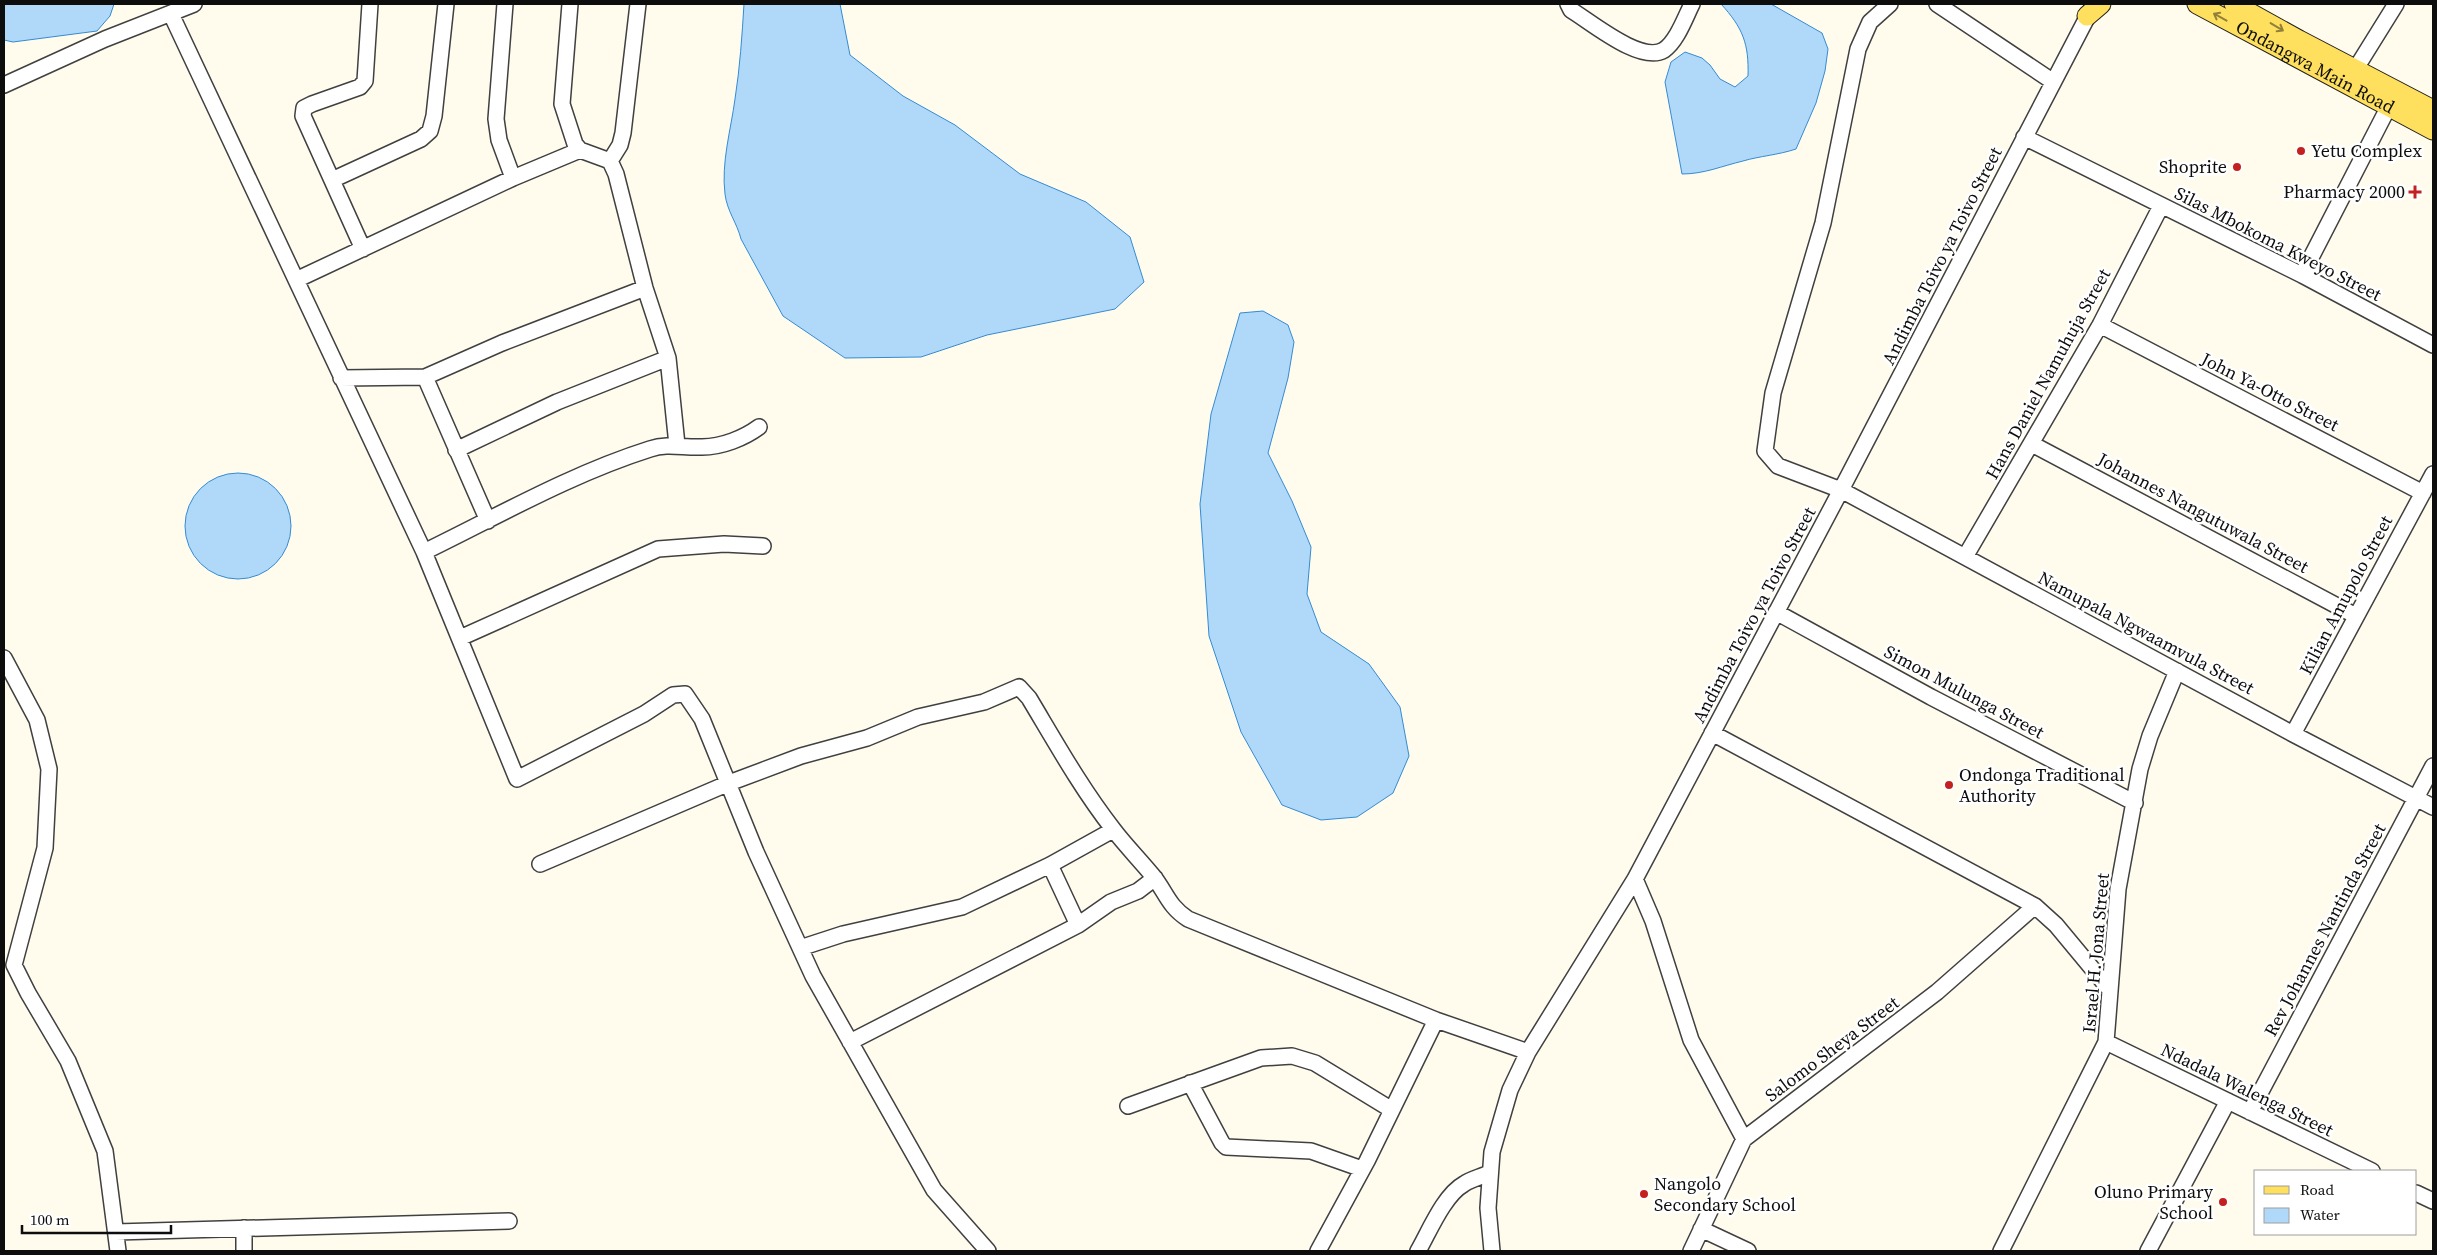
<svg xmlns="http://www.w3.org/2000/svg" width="2437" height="1255" font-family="'Source Serif 4',serif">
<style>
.water{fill:#b0d9f9;stroke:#348bd3}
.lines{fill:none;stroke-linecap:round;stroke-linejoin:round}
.minor-casing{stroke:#404040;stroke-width:18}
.major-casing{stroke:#1e1e1e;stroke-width:21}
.minor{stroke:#fff;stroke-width:15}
.major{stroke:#fedf5e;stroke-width:19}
.oneway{stroke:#92803a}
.poi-dot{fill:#c3201f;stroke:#fff;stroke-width:2}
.labels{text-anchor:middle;stroke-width:5;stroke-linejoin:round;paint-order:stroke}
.street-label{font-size:18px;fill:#0d0d0d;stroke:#fff}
.poi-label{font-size:18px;fill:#0d0d0d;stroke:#fff;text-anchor:start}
</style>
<rect width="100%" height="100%" fill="#fffced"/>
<path class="water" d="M4 4H114L110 16 97 31 13 42 4 40Z
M744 4H840L850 55 903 96 955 125 1020 174 1086 202 1130 237 1144 282 1115 309 987 335 921 357 845 358 783 316 741 239C737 223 727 211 725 194 721 163 731 129 735 99 740 67 742 36 744 4Z
M1721 4H1771L1822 33 1828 49 1825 71 1816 103 1796 149C1778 155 1760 156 1743 161 1722 166 1704 174 1682 174L1665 82 1671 62 1685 52 1702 58 1710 65 1720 79 1735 87 1748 76C1749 44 1743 28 1721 4Z
M1263 311 1288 325 1294 342 1288 378 1268 453 1292 501 1311 547 1307 594 1321 632 1369 664 1400 707 1409 756 1393 793 1357 817 1321 820 1282 805 1241 732 1209 636 1200 504 1211 414 1240 313Z
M185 526a53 53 0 1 1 106 0a53 53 0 1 1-106 0Z"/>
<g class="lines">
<defs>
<path id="minor" d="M505 4 496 119 499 140 513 178
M570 4 562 104 575 144 580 150 610 161 616 174 645 288 668 358 677 445
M1568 4 1571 10C1591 22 1641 64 1664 50 1677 41 1685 18 1692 4
M1890 4 1870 22 1858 49 1823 223 1773 393 1765 451 1778 466 1841 490 2293 734 2433 807
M1937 4 2052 81
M171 14 424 552 517 779 644 714 673 695 685 694 702 719 756 852 813 976 934 1190 988 1251
M2350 78 2396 4
M4 85 105 39 194 4
M2024 137 2302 275 2433 345
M610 161 620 145 623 133 638 4
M332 180 421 139 430 131 434 116 446 4
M363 249 303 116 304 108 312 104 360 87 365 81 370 4
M2302 275 2389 106
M296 280 513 178 580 150
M2100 325 2423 493
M425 377 488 521
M341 378 425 377 502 343 645 288
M2032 444 2356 616
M456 450 557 402 668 358
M424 552C498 516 571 474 650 449 668 443 683 448 702 447 722 447 744 438 759 427
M1965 557 2100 325 2161 206
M1776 612 1931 697 2135 803
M460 638 658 549 724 544 763 546
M4 658 37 720 49 769 45 848 14 965 28 993 68 1061 105 1151 118 1251
M1712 733 2035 906 2056 925 2110 990
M2293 734 2433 474
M540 864 729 783 801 756 867 738 918 717 984 702 1019 687 1029 698C1056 743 1081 788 1113 829 1125 845 1140 860 1153 876 1166 892 1168 906 1188 919L1436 1020 1528 1052
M1050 865 1078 925
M1635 879 1653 921 1691 1040 1744 1139
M800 948 843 934 962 907 1050 865 1113 830
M850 1042 1078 925 1111 902 1138 891 1155 878
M2106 1042 2372 1171
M1190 1083 1222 1143 1226 1147 1311 1151 1362 1169
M1128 1106 1261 1058 1292 1056 1315 1063 1392 1110
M2250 1112 2433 766
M2416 1193 2433 1201
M244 1228V1251
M1701 1229 1748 1251
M116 1232 509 1221
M1318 1251 1367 1161 1436 1020
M1418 1251C1429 1232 1444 1195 1464 1184 1471 1179 1481 1177 1489 1173
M1492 1251 1488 1208 1492 1152 1510 1090 1528 1052 1635 879 1841 490 2092 8
M1691 1251 1744 1139 1937 992 2035 906
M2001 1251 2106 1042 2118 889 2140 769 2150 736 2177 671
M2148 1251 2228 1101"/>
<g id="major">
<path id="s1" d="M2197 4 2433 130"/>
<path d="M2234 4 2299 40 2433 110"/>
<path d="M2087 16 2101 4"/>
</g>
</defs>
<use href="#minor" class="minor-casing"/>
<use href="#major" class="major-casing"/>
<use href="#minor" class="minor"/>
<use href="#major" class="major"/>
</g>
<defs><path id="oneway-shaft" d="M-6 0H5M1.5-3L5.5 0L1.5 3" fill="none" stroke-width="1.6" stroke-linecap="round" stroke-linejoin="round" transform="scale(1.25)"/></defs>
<g class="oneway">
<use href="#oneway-shaft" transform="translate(2220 17) rotate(-151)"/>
<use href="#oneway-shaft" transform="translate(2277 27) rotate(31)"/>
</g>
<g class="poi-dot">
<circle cx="2301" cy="151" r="5"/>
<circle cx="2237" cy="167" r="5"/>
<path d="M2412.5 184.5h5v5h5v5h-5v5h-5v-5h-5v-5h5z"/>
<circle cx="1949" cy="785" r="5"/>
<circle cx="1644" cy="1194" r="5"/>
<circle cx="2223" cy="1202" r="5"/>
</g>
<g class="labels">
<g class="street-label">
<text dy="6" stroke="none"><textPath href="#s1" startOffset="134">Ondangwa Main Road</textPath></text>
<text transform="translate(2278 244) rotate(27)" y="6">Silas Mbokoma Kweyo Street</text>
<text transform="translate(1942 256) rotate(-63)" y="6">Andimba Toivo ya Toivo Street</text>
<text transform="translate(2048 374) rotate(-61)" y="6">Hans Daniel Namuhuja Street</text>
<text transform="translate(2270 392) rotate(27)" y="6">John Ya-Otto Street</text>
<text transform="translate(2203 513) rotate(28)" y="6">Johannes Nangutuwala Street</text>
<text transform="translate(2346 595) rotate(-62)" y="6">Kilian Amupolo Street</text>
<text transform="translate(1754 615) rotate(-62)" y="6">Andimba Toivo ya Toivo Street</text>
<text transform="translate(2146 633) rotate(28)" y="6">Namupala Ngwaamvula Street</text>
<text transform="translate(1964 692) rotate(28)" y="6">Simon Mulunga Street</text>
<text transform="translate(2325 930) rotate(-62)" y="6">Rev Johannes Nantinda Street</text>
<text transform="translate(2096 953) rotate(-85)" y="6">Israel H. Jona Street</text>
<text transform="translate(1832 1049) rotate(-37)" y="6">Salomo Sheya Street</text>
<text transform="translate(2247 1090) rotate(26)" y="6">Ndadala Walenga Street</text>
</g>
<g class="poi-label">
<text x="2311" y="157">Yetu Complex</text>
<text x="2227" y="173" text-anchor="end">Shoprite</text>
<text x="2405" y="198" text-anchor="end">Pharmacy 2000</text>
<text x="1959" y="781">Ondonga Traditional<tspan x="1959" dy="21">Authority</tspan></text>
<text x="1654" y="1190">Nangolo<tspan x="1654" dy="21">Secondary School</tspan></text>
<text x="2213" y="1198" text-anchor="end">Oluno Primary<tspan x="2213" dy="21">School</tspan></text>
</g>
</g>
<rect width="2437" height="1255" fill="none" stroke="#0d0d0d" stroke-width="10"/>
<rect x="2254" y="1170" width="162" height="65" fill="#ffffff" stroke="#9e9e9e"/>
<rect x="2264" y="1186" width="25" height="8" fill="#fedf5e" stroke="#9e9e9e"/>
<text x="2300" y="1195" font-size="15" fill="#0d0d0d">Road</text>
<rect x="2264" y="1208" width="25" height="15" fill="#b0d9f9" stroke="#9e9e9e"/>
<text x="2300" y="1220" font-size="15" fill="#0d0d0d">Water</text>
<path d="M22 1225v8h149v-8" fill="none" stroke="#0d0d0d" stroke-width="2.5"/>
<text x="30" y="1225" font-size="15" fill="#0d0d0d" stroke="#ffffff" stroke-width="4" paint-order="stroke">100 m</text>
</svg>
